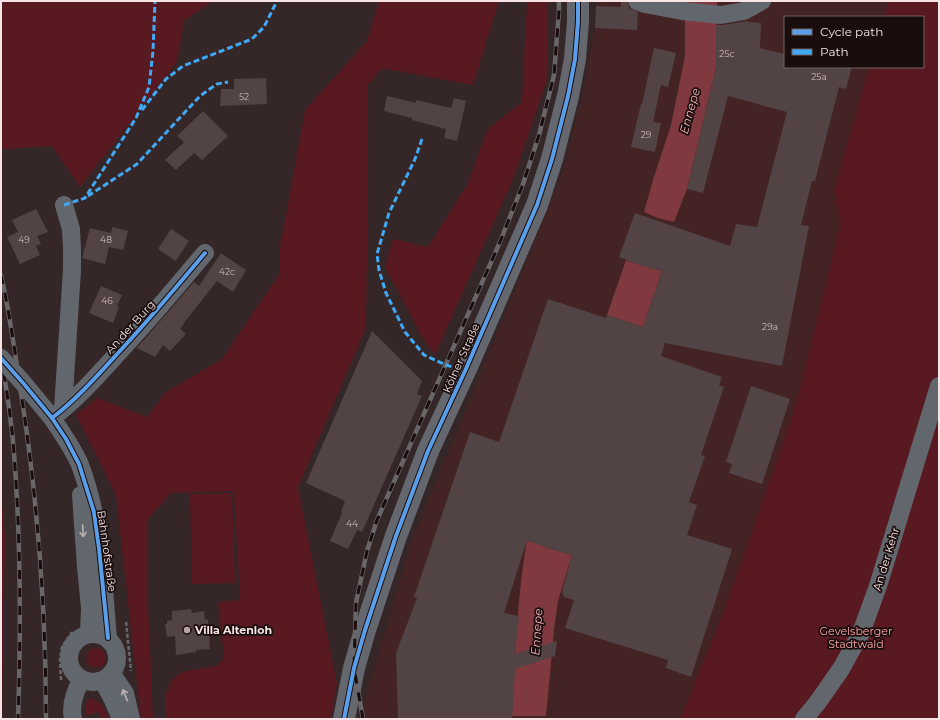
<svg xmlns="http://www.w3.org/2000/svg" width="940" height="720" font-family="Montserrat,sans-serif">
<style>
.built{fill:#432324}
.green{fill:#581921}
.water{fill:#803a3f}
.building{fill:#524445}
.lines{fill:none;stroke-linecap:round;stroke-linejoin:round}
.path{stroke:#68676b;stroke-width:2.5;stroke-dasharray:4 2;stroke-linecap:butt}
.minor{stroke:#62676e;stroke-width:18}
.major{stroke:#65676e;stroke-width:22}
.rail-casing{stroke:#696669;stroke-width:4.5}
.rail{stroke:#1a0d0e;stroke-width:3;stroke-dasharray:9;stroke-linecap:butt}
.minor-bridge{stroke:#62676e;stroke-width:18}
.quiet{stroke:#3fa9f5;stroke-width:3;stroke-dasharray:6 3;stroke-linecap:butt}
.cycleway-casing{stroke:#1a0d0e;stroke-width:6}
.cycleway{stroke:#5a9eea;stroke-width:4}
.oneway{stroke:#bcb2b5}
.poi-dot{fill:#b4a2a2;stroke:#1a0d0e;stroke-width:1.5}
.labels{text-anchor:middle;stroke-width:3.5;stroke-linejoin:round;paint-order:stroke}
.number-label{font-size:9px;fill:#cebcbc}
.street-label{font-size:11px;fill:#f8e4e4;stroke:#1a0d0e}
.poi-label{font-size:11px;font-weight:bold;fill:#f8e4e4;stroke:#1a0d0e;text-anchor:start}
.park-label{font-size:11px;fill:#fea4a7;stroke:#1a0d0e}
.water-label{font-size:12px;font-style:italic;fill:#f5b0b2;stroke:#1a0d0e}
</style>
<rect width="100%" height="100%" fill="#352627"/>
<path class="built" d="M597 1H896L892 17H785V67H880L796 405 723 614 680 719H361L368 689 411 543 561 177 585 85 595 24Z"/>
<path class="green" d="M1 1H213L184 21 177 62 80 187 52 146 1 149Z
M379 1H499L473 85 382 68 367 86 368 178 366 328 298 487 337 684 331 719H165V694L172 680 182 672 217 666 224 658 218 602 240 600 234 491 171 493 147 520V580L153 719H141L116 495 76 415 97 398 147 417 166 392 222 359 280 273V247L305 110 367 41Z
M527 1H547L548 77 514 177 435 355 423 339 385 267 393 239 428 247 468 183 487 130 522 102Z
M888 1H939V719H680L723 614 796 405 840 226 834 191 869 67H923V17H884Z
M232 493 235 583 192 584 190 494Z
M1 494 5 536 2 719H1Z
M86 658a10 10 0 1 1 20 0a10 10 0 1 1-20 0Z
M91 698C101 701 106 711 110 719H101L98 712 86 716C85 709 84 702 91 698Z"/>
<path class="water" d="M685 1H717L716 68 687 189 674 222 658 218 644 212 653 180 671 125 685 56Z
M626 260 643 266 662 271 643 327 607 315Z
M527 540 551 549 572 555 558 601 554 629 553 642 546 716H512C515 657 517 598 527 540Z"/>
<path class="building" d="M621 1H627L629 8 638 12 637 30 595 28 596 6 621 7Z
M748 21V22L761 23 760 48 785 54V67H852L846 89 839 87 815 181H812L801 225 809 226 782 366 665 343 661 356 722 377 719 385 724 387 701 455 705 456 689 502 697 505 687 535 732 549 691 677 666 668 668 660 565 628 574 600 564 597 562 592 572 555 551 549 527 540 504 613 519 616 515 654 557 641 555 656 515 669 512 719H398L396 653 417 598 414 597 470 432 499 442 536 334 548 299 606 318 607 315 643 327 662 271 643 266 619 257 635 213 730 246 736 224 757 227 787 112 728 96 703 193 687 189 716 68V25H723Z
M654 48 676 53 668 87 661 85 653 122 661 123 655 152 631 147 641 104H642Z
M266 78 267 104 220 106 221 89H234V79Z
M387 96 416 103V100L451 108 454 98 466 101 457 141 444 138 446 129 412 120V118L384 111Z
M203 111 228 136 202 160 194 153 176 170 165 160 184 142 177 136Z
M36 209 48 232 37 236 41 244 36 246 40 255 20 264 7 237 18 232 12 220Z
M112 227 128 231 123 250 109 247 105 264 82 258 90 228 111 233Z
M171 229 189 241 176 261 158 249Z
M221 253 246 270 233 292 217 281 183 324H184L180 329 186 334 170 351 163 345 155 357 137 348 194 282 199 286Z
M101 286 122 295 117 306 119 307 113 323 89 313Z
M372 331 422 381 417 394 422 396 362 532 357 530 348 549 330 541 342 513 341 512 345 501 306 483Z
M751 386 790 399 762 484 729 473 732 464 726 462Z
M191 609 192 613 204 611 205 620 208 619 210 644 209 645 210 649 196 650V652L176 655 175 636 167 637 165 624H167V621L172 620V611Z"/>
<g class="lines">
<path class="path" d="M126 622 131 671
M61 680 60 660 62 647 72 632"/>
<path class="minor" d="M637 1 645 4 682 11 721 15 744 11 762 1
M63 409 72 270V249L71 229 64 205
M81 495 86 567 90 608 89 634
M69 658a24 24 0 1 1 48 0a24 24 0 1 1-48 0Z
M108 638C103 580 101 520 80 465 73 448 61 432 52 418 77 399 98 375 119 352 149 320 177 286 205 253
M112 674 125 693 131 719
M103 681 113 700 121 719
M73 719C70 705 75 691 82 679
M804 719 818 702 841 669 861 633 878 586 939 386"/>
<path class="major" d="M344 719 354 668 365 630 396 536 428 451 465 371 537 205 552 159 568 96 575 59 578 21V1"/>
<defs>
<path id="rail" d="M1 275C9 310 14 345 19 380 37 492 46 605 46 719
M1 355C6 388 12 421 14 454 21 542 21 631 18 719
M363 719 354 668 356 603 367 551 377 520 500 242 523 184 539 135 554 75 559 11V1"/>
</defs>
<use href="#rail" class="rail-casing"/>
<use href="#rail" class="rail"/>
<path class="minor-bridge" d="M1 358 24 384 52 418"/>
<path class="quiet" d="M142 110 166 79 183 66 252 39 264 27 277 1
M422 139 415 159 389 213 377 254 379 270 386 293 405 332 424 355 446 365 465 371
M88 196 137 164 200 96 217 84 228 82
M64 205 85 198 136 118 149 87 153 51 155 1"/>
<defs>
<path id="cycleway" d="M1 358 24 384 52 418 66 439 79 464 94 512 99 548 108 638
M52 418C77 399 98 375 119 352 149 320 177 286 205 253
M344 719 354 668 365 630 396 536 428 451 465 371 537 205 552 159 568 96 575 59 578 21V1"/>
</defs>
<use href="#cycleway" class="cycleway-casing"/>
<use href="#cycleway" class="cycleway"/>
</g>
<defs><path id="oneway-shaft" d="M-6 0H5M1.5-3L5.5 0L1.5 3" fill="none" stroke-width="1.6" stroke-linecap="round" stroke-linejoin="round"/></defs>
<g class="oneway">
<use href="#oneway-shaft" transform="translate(83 531) rotate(86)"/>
<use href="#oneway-shaft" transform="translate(125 695) rotate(-112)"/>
</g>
<circle class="poi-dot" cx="187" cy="630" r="4"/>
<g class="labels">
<g class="number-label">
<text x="727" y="57">25c</text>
<text x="819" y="80">25a</text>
<text x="244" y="100">52</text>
<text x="646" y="138">29</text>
<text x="24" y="243">49</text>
<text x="106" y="243">48</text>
<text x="227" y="275">42c</text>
<text x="107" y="304">46</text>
<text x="770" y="330">29a</text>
<text x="352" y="527">44</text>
</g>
<g class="street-label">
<text transform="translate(130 327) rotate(-48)" y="4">An der Burg</text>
<text transform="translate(461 358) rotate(-66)" y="4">Kölner Straße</text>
<text transform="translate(107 551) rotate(82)" y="4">Bahnhofstraße</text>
<text transform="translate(886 559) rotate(-73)" y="4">An der Kehr</text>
</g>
<g class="poi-label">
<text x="195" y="634">Villa Altenloh</text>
</g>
<g class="park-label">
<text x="856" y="635">Gevelsberger<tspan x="856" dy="13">Stadtwald</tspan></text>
</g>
<g class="water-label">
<text transform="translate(690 111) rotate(-74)" y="4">Ennepe</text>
<text transform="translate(537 632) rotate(-86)" y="4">Ennepe</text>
</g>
</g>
<rect width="940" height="720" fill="none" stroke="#f8e4e4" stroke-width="4"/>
<rect x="784" y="16" width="140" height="52" fill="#1a0d0e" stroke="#736364"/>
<rect x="792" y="29" width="20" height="6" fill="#5a9eea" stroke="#736364"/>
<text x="820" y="36" font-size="12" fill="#f8e4e4">Cycle path</text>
<rect x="792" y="49" width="20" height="6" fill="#3fa9f5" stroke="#736364"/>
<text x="820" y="56" font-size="12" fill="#f8e4e4">Path</text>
</svg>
